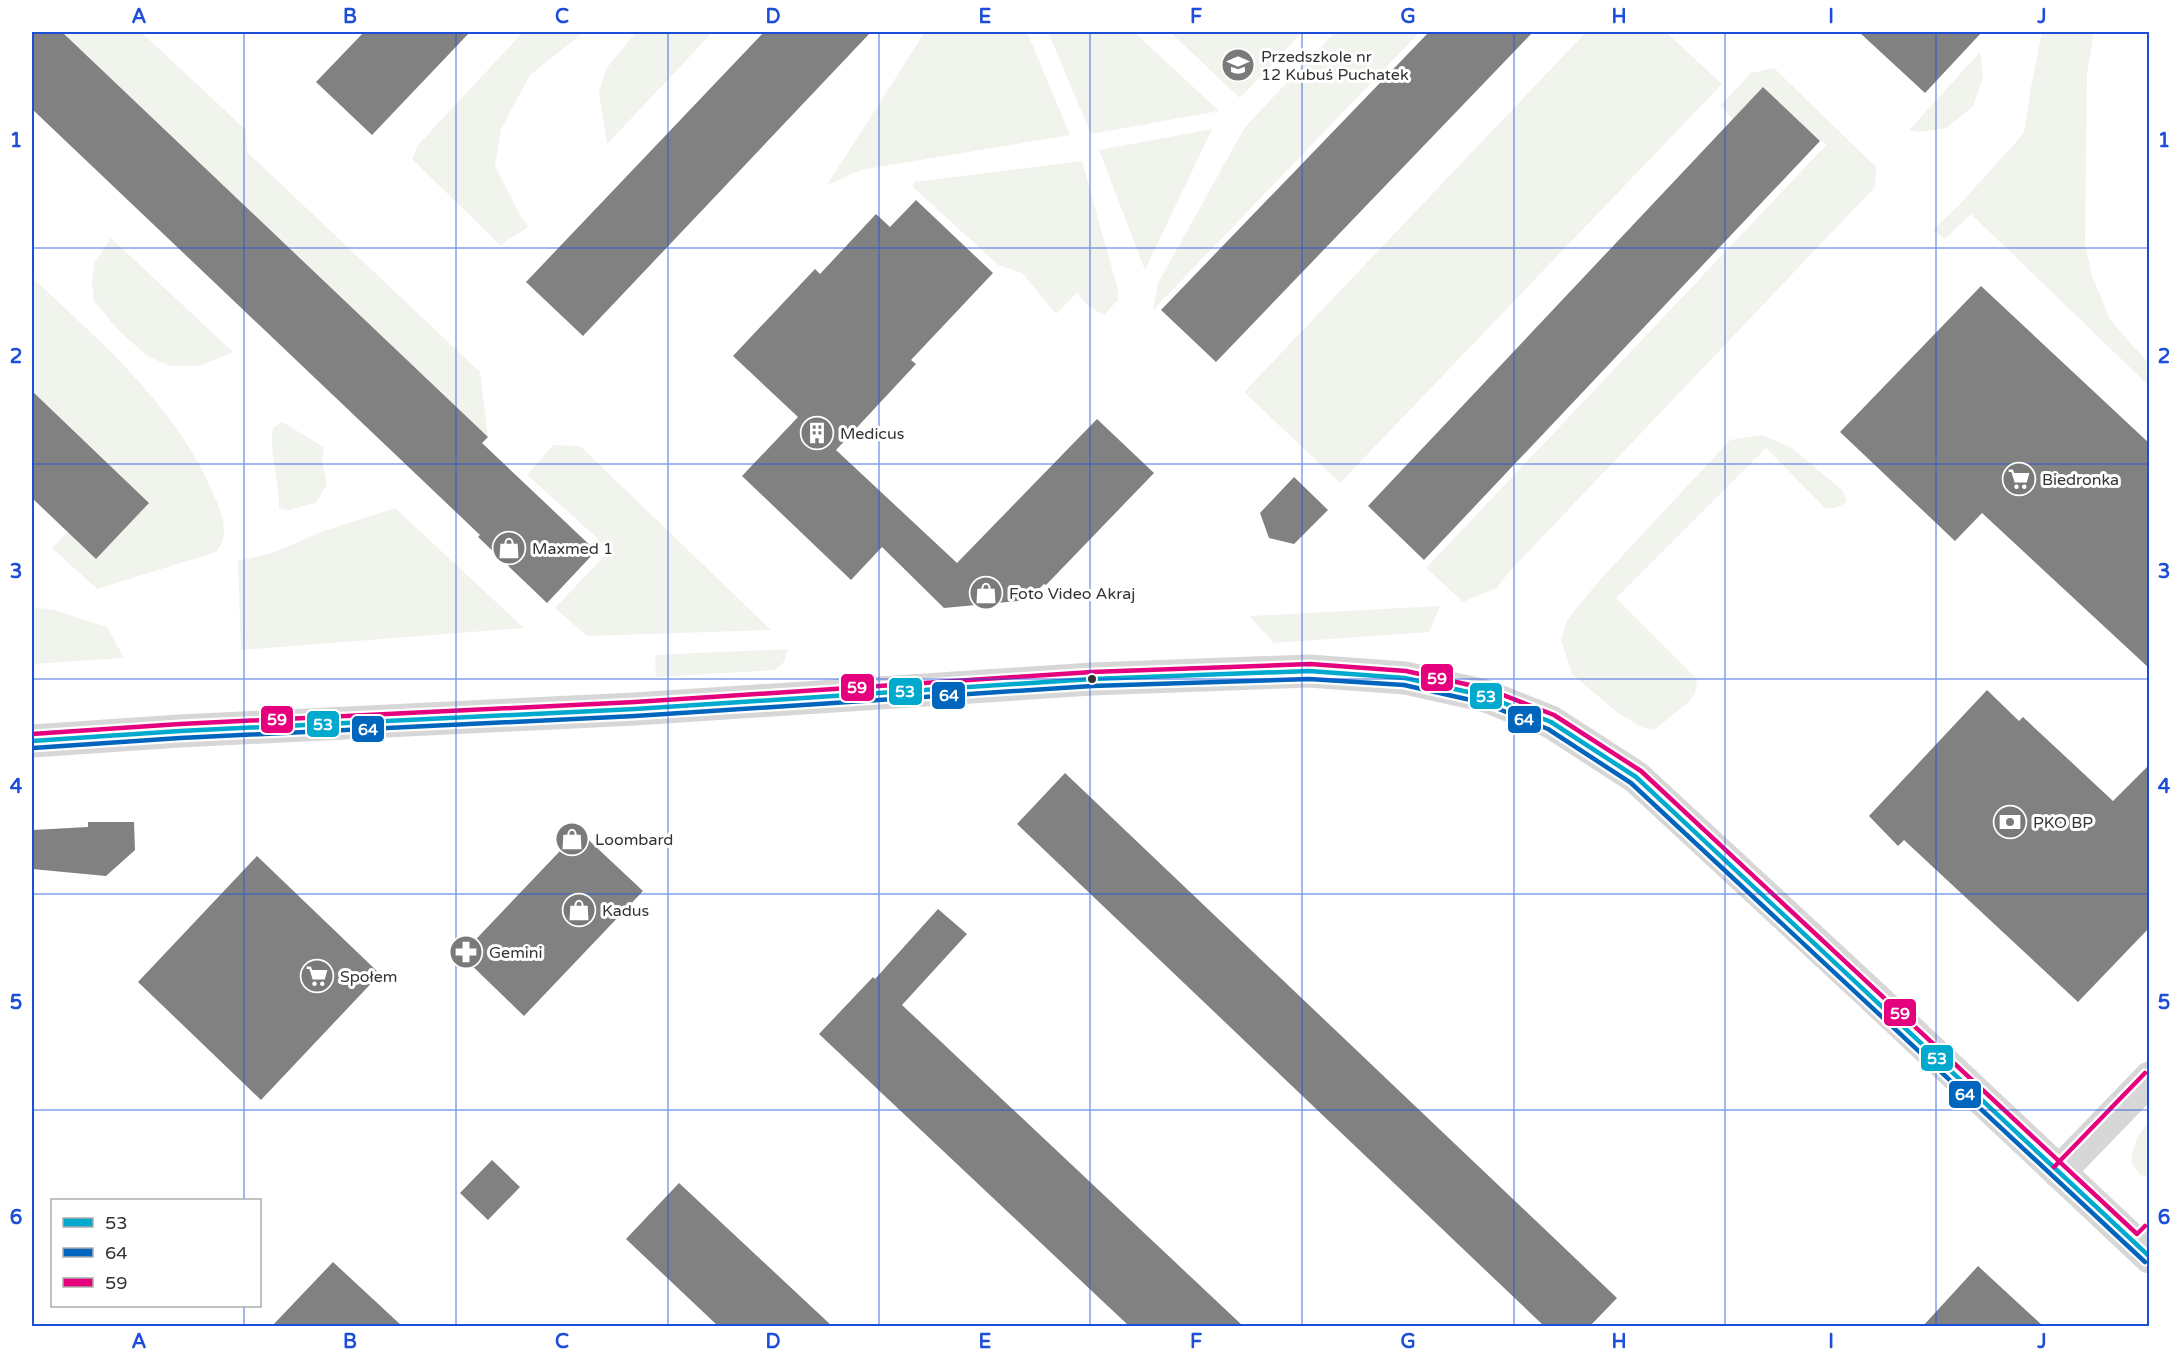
<svg xmlns="http://www.w3.org/2000/svg" width="2181" height="1358" font-family="'Varela Round',sans-serif">
<style>
.green{fill:#f1f4ed}
.building{fill:#818181}
.lines{fill:none;stroke-linecap:round;stroke-linejoin:round}
.minor{stroke:#d7d7d7;stroke-width:33}
.tertiary{stroke:#d7d7d7;stroke-width:33}
.bus-1-casing{stroke:#fff;stroke-width:9}
.bus-2-casing{stroke:#fff;stroke-width:9}
.bus-3-casing{stroke:#fff;stroke-width:9}
.bus-1{stroke:#00a9ce;stroke-width:4.5}
.bus-2{stroke:#0065bd;stroke-width:4.5}
.bus-3{stroke:#e5007d;stroke-width:4.5}
.grid{fill:none;stroke:#1d4ed8;stroke-width:1.5;stroke-opacity:0.55}
.bus-dot{fill:#333;stroke:#fff;stroke-width:2}
.labels{text-anchor:middle;stroke-width:6;stroke-linejoin:round;paint-order:stroke}
.poi-label{font-size:16px;fill:#333;stroke:#fff;text-anchor:start}
.line-badge{stroke:#fff;stroke-width:2}
.badge-label{font-size:16px;text-anchor:middle;font-weight:bold;fill:#fff}
.neatline{fill:none;stroke:#1d4ed8;stroke-width:2}
.grid-label{font-size:20px;text-anchor:middle;font-weight:bold;fill:#1d4ed8}
</style>
<rect width="100%" height="100%" fill="#fff"/>
<path class="green" d="M62 32H141L246 130 247 152 480 372 488 437Z
M523 32H584L530 75 501 129 495 166 520 215 528 226C519 236 509 236 501 246L412 159 418 145Z
M636 32H713L607 144 599 92 606 69Z
M925 32H1027L1070 135 861 170 827 185Z
M1048 32H1134L1219 111 1091 134Z
M1170 32H1303L1240 98Z
M1335 32H1420L1153 310 1158 283 1245 127Z
M1586 32H1666L1722 84 1340 483 1244 392Z
M2042 32H2094L2087 74 2085 243 2092 276 2110 319 2131 344 2149 363V386L1971 214 1945 239 1933 230 1961 203 2024 133 2031 87Z
M1980 52 1983 78 1973 106 1947 128 1918 132 1909 130Z
M1774 68 1876 167 1875 187 1509 572 1497 588 1463 602 1426 568 1827 144 1820 141 1763 87 1733 119 1720 106 1751 73Z
M1212 129 1145 270 1099 150Z
M1082 161 1118 290V300L1104 315 1088 306 1077 293 1056 314 1022 273 998 265 913 187 914 182Z
M111 238 233 352 200 366H170L147 356 118 330 94 301 92 284 94 264Z
M32 277C100 342 175 404 213 493 222 514 231 533 216 552L97 589 52 548 68 532 96 559 149 503 32 391Z
M282 422 324 447 322 461 327 484 316 503 288 510 279 508C280 480 269 455 273 428Z
M1762 435 1792 448 1843 491 1847 502 1836 508H1825L1766 448 1616 598 1697 679 1695 694 1688 703 1654 730 1641 727 1618 713 1572 674 1561 640 1567 620 1598 582 1730 440Z
M553 445 580 446 771 630 587 636 555 608 608 552 596 537 527 475Z
M395 508 524 628 241 650 238 561 272 553 321 532Z
M1440 606 1429 632 1274 643 1249 616Z
M32 607 54 610 107 627 124 658 32 664Z
M788 649 784 662 775 670 656 677 655 655Z
M2149 1122V1177L2140 1175 2131 1162C2133 1144 2137 1135 2149 1122Z"/>
<path class="building" d="M32 32H62L488 437 482 443 596 551 547 603 478 537 480 535 32 109Z
M364 32H470L372 135 316 82Z
M764 32H871L583 336 526 282Z
M1429 32H1533L1216 362 1161 310Z
M1859 32H1982L1925 93Z
M1763 87 1820 141 1424 560 1368 506Z
M916 200 993 273 911 360 916 364 836 450 957 563 1097 419 1154 473 1046 585 1044 584 1028 600 944 608 882 547 851 580 742 476 798 417 733 356 815 269 820 274 876 214 890 227Z
M1981 286 2150 444V669L1982 513 1955 541 1840 432Z
M32 391 149 503 96 559 32 498Z
M1294 477 1328 510 1294 544 1269 538 1260 513Z
M1987 690 2019 721 2023 717 2113 801 2150 764V927L2078 1002 1904 840 1898 846 1869 816Z
M1065 773 1617 1298 1590 1326H1544L1017 824Z
M88 822H134L135 850 106 876 32 869V830L88 827Z
M579 831 643 891 524 1016 461 955Z
M257 856 380 974 261 1100 138 982Z
M938 909 967 934 902 1005 1243 1326H1129L819 1034 873 977 875 979Z
M492 1160 520 1187 488 1220 460 1193Z
M679 1183 832 1326H718L626 1239Z
M333 1262 402 1326H272Z
M1978 1266 2043 1326H1923Z"/>
<g class="lines">
<path class="minor" d="M2059 1172 2150 1078"/>
<path class="tertiary" d="M32 741 180 731 635 709 1092 679 1309 671 1405 678 1486 696 1551 722 1636 777 1865 989 2150 1257"/>
<defs>
<path id="bus-1" d="M32 741 180 731 635 709 1092 679 1309 671 1405 678 1486 696 1551 722 1636 777 2150 1257"/>
<path id="bus-2" d="M33 748 180 738 635 716 1092 686 1309 679 1404 685 1484 703 1548 729 1631 783 2145 1262"/>
<path id="bus-3" d="M32 734 180 724 635 702 1092 672 1310 664 1406 671 1488 689 1554 715 1641 771 2137 1234 2145 1226
M2054 1167 2145 1073"/>
</defs>
<use href="#bus-1" class="bus-1-casing"/>
<use href="#bus-2" class="bus-2-casing"/>
<use href="#bus-3" class="bus-3-casing"/>
<use href="#bus-1" class="bus-1"/>
<use href="#bus-2" class="bus-2"/>
<use href="#bus-3" class="bus-3"/>
</g>
<path class="grid" d="M244 32V1200M456 32V1326M668 32V1326M879 32V1326M1090 32V1326M1302 32V1326M1514 32V1326M1725 32V1326M1936 32V1326M32 248H2150M32 464H2150M32 679H2150M32 894H2150M32 1110H2150M244 1306V1326"/>
<defs>
<symbol id="school-disc" viewBox="-11 -11 22 22"><circle r="9.5" fill="#7a7a7a" stroke="#fff"/><path d="M0-5L7-2L0 1L-7-2ZM-4 1L0 2.5L4 1V4Q0 6-4 4Z" fill="#fff"/></symbol>
<symbol id="building-disc" viewBox="-11 -11 22 22"><circle r="9.5" fill="#7a7a7a" stroke="#fff"/><path d="M-4-6H4V6H1V3H-1V6H-4ZM-2.5-4.3h1.7v1.8h-1.7ZM.8-4.3h1.7v1.8H.8ZM-2.5-1h1.7V.8h-1.7ZM.8-1h1.7V.8H.8Z" fill="#fff"/></symbol>
<symbol id="supermarket-disc" viewBox="-11 -11 22 22"><circle r="9.5" fill="#7a7a7a" stroke="#fff"/><path d="M-6-5.5h2.5l.6 2H6L4.5 2H-2.5L-4.4-4H-6ZM-1.5 3.2a1.3 1.3 0 1 0 .1 0ZM3 3.2a1.3 1.3 0 1 0 .1 0Z" fill="#fff"/></symbol>
<symbol id="shop-disc" viewBox="-11 -11 22 22"><circle r="9.5" fill="#7a7a7a" stroke="#fff"/><path d="M-5-2.5h2.3a2.7 3.5 0 0 1 5.4 0H5L5.5 6h-11ZM-1.5-2.5h3a1.5 2.3 0 0 0-3 0Z" fill="#fff"/></symbol>
<symbol id="bank-disc" viewBox="-11 -11 22 22"><circle r="9.5" fill="#7a7a7a" stroke="#fff"/><path d="M-6-4H6V4H-6ZM0-2.3a2.3 2.3 0 1 0 0 4.6a2.3 2.3 0 1 0 0-4.6Z" fill="#fff"/></symbol>
<symbol id="pharmacy-disc" viewBox="-11 -11 22 22"><circle r="9.5" fill="#7a7a7a" stroke="#fff"/><path d="M-2-6h4v4h4v4h-4v4h-4v-4h-4v-4h4Z" fill="#fff"/></symbol>
</defs>
<g fill-rule="evenodd">
<use href="#school-disc" x="1219" y="46" width="38" height="38"/>
<use href="#building-disc" x="798" y="414" width="38" height="38"/>
<use href="#supermarket-disc" x="2000" y="460" width="38" height="38"/>
<use href="#shop-disc" x="490" y="529" width="38" height="38"/>
<use href="#shop-disc" x="967" y="574" width="38" height="38"/>
<use href="#bank-disc" x="1991" y="803" width="38" height="38"/>
<use href="#shop-disc" x="553" y="820" width="38" height="38"/>
<use href="#shop-disc" x="560" y="891" width="38" height="38"/>
<use href="#pharmacy-disc" x="447" y="933" width="38" height="38"/>
<use href="#supermarket-disc" x="298" y="957" width="38" height="38"/>
</g>
<circle class="bus-dot" cx="1092" cy="679" r="5"/>
<g class="labels">
<g class="poi-label">
<text x="1261" y="62">Przedszkole nr<tspan x="1261" dy="18">12 Kubuś Puchatek</tspan></text>
<text x="840" y="439">Medicus</text>
<text x="2042" y="485">Biedronka</text>
<text x="532" y="554">Maxmed 1</text>
<text x="1009" y="599">Foto Video Akraj</text>
<text x="2033" y="828">PKO BP</text>
<text x="595" y="845">Loombard</text>
<text x="602" y="916">Kadus</text>
<text x="489" y="958">Gemini</text>
<text x="340" y="982">Społem</text>
</g>
</g>
<g class="line-badge">
<rect x="1420" y="663" width="34" height="29" rx="6" fill="#e5007d"/>
<rect x="840" y="673" width="35" height="29" rx="6" fill="#e5007d"/>
<rect x="888" y="677" width="35" height="29" rx="6" fill="#00a9ce"/>
<rect x="931" y="681" width="35" height="29" rx="6" fill="#0065bd"/>
<rect x="1469" y="682" width="34" height="28" rx="6" fill="#00a9ce"/>
<rect x="260" y="705" width="34" height="29" rx="6" fill="#e5007d"/>
<rect x="1507" y="705" width="35" height="29" rx="6" fill="#0065bd"/>
<rect x="306" y="710" width="34" height="28" rx="6" fill="#00a9ce"/>
<rect x="351" y="715" width="34" height="28" rx="6" fill="#0065bd"/>
<rect x="1883" y="998" width="34" height="29" rx="6" fill="#e5007d"/>
<rect x="1920" y="1044" width="34" height="28" rx="6" fill="#00a9ce"/>
<rect x="1948" y="1080" width="34" height="29" rx="6" fill="#0065bd"/>
</g>
<g class="badge-label">
<text x="1437" y="684">59</text>
<text x="857" y="693">59</text>
<text x="905" y="697">53</text>
<text x="949" y="701">64</text>
<text x="1486" y="702">53</text>
<text x="277" y="725">59</text>
<text x="1524" y="725">64</text>
<text x="323" y="730">53</text>
<text x="368" y="735">64</text>
<text x="1900" y="1019">59</text>
<text x="1937" y="1064">53</text>
<text x="1965" y="1100">64</text>
</g>
<rect width="2181" height="1358" fill="none" stroke="#ffffff" stroke-width="66"/>
<rect x="51" y="1199" width="210" height="108" fill="#ffffff" stroke="#adadad" stroke-width="1.5"/>
<rect x="63" y="1218" width="30" height="9" fill="#00a9ce" stroke="#adadad" stroke-width="1.5"/>
<text x="105" y="1229" font-size="18" fill="#333333">53</text>
<rect x="63" y="1248" width="30" height="9" fill="#0065bd" stroke="#adadad" stroke-width="1.5"/>
<text x="105" y="1259" font-size="18" fill="#333333">64</text>
<rect x="63" y="1278" width="30" height="9" fill="#e5007d" stroke="#adadad" stroke-width="1.5"/>
<text x="105" y="1289" font-size="18" fill="#333333">59</text>
<rect x="33" y="33" width="2115" height="1292" class="neatline"/>
<g class="grid-label">
<text x="139" y="23">A</text>
<text x="350" y="23">B</text>
<text x="562" y="23">C</text>
<text x="773" y="23">D</text>
<text x="985" y="23">E</text>
<text x="1196" y="23">F</text>
<text x="1408" y="23">G</text>
<text x="1619" y="23">H</text>
<text x="1831" y="23">I</text>
<text x="2042" y="23">J</text>
<text x="16" y="147">1</text>
<text x="2164" y="147">1</text>
<text x="16" y="363">2</text>
<text x="2164" y="363">2</text>
<text x="16" y="578">3</text>
<text x="2164" y="578">3</text>
<text x="16" y="793">4</text>
<text x="2164" y="793">4</text>
<text x="16" y="1009">5</text>
<text x="2164" y="1009">5</text>
<text x="16" y="1224">6</text>
<text x="2164" y="1224">6</text>
<text x="139" y="1348">A</text>
<text x="350" y="1348">B</text>
<text x="562" y="1348">C</text>
<text x="773" y="1348">D</text>
<text x="985" y="1348">E</text>
<text x="1196" y="1348">F</text>
<text x="1408" y="1348">G</text>
<text x="1619" y="1348">H</text>
<text x="1831" y="1348">I</text>
<text x="2042" y="1348">J</text>
</g>
</svg>
